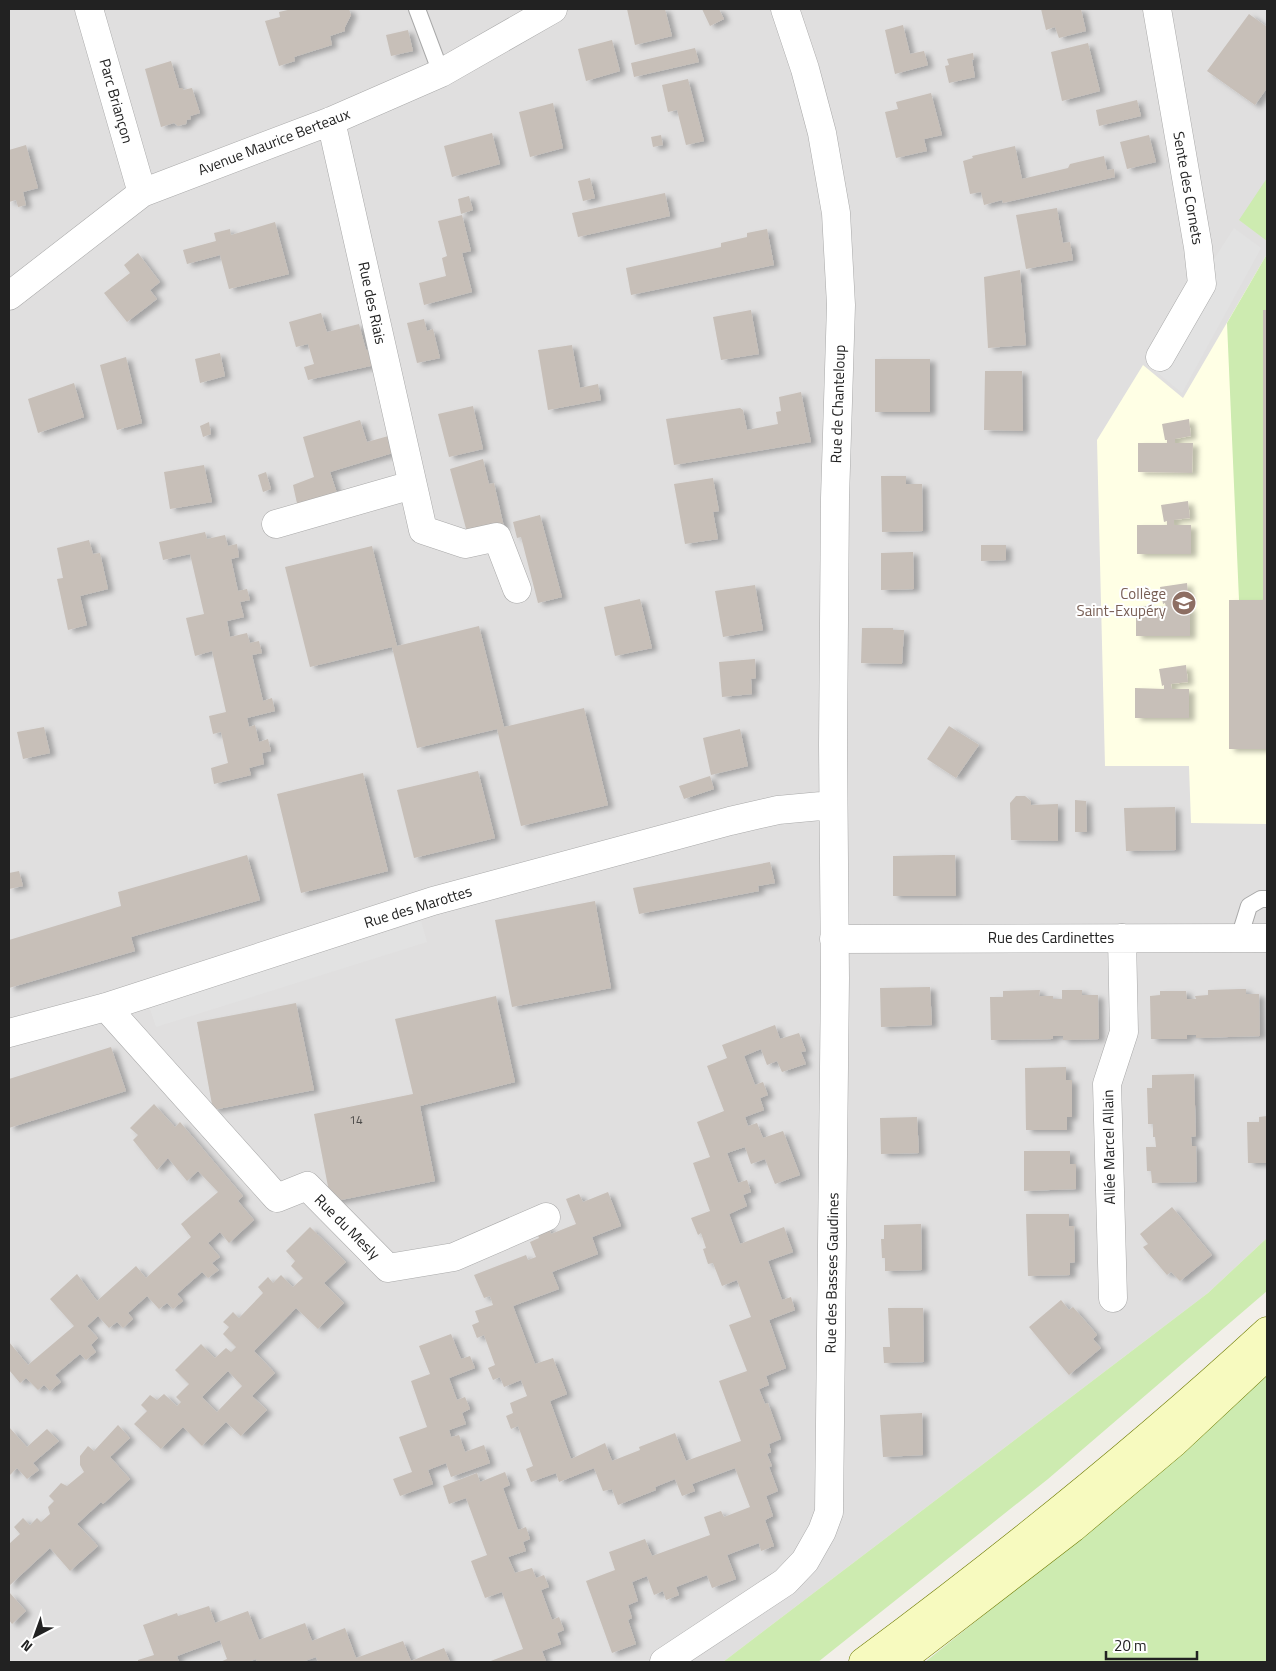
<svg xmlns="http://www.w3.org/2000/svg" width="1276" height="1671" font-family="'Titillium Web',sans-serif">
<style>
.residential{fill:#e0dfdf}
.education{fill:#ffffe5}
.grass{fill:#cdebb0}
.parking{fill:#e2e2e2}
.building{fill:#c7bfb8;fill-rule:evenodd;filter:url(#shadow)}
.lines{fill:none;stroke-linecap:round;stroke-linejoin:round}
.service-casing{stroke:#a9a9a9;stroke-width:18}
.minor-casing{stroke:#a9a9a9;stroke-width:29}
.secondary-casing{stroke:#707d05;stroke-width:29}
.service{stroke:#fff;stroke-width:16}
.minor{stroke:#fff;stroke-width:28}
.secondary{stroke:#f7fabf;stroke-width:28}
.labels{text-anchor:middle;stroke-width:4;stroke-linejoin:round;paint-order:stroke}
.number-label{font-size:12px;fill:#4b4948}
.street-label{font-size:15px;fill:#222;stroke:#fff}
.education-label{font-size:15px;fill:#785e54;stroke:#fff;text-anchor:end}
</style>
<defs>
<filter id="shadow"><feDropShadow dx="5.5" dy="3" stdDeviation="2.5" flood-color="#0004"/></filter>
</defs>
<rect width="100%" height="100%" fill="#f2efe9"/>
<path class="residential" d="M9 9H1267V1238L1208 1293 723 1662H9Z"/>
<path class="education" d="M1267 254V824L1191 823 1189 766H1105L1097 440 1143 365 1183 398Z"/>
<path class="grass" d="M1267 178V241L1239 220Z
M1267 254V310H1263V600H1239L1227 323Z
M1267 1238V1291L1048 1479 818 1662H723L1208 1293Z
M1267 1376V1662H925L1115 1510Z"/>
<path class="parking" d="M1234 228 1261 248 1182 393 1147 364Z
M421 921 427 942 156 1027 149 1006Z"/>
<path class="building" d="M292 9H349L351 15 345 27V31L330 36 332 45 294 57 295 61 279 66 265 21 280 17 279 12Z
M627 9H665L672 36 635 45Z
M702 9H719L724 19 710 26Z
M1041 9H1081L1086 31 1059 38 1055 27 1046 30Z
M1249 14 1267 27V88L1255 105 1207 71Z
M903 25 910 54 924 51 928 65 895 74 885 30Z
M408 30 413 51 391 56 386 35Z
M612 40 620 71 586 81 578 49Z
M1088 43 1100 91 1062 101 1051 52Z
M695 48 699 62 634 77 631 63Z
M973 53 974 59 972 60 975 77 949 83 945 66 949 65 947 59Z
M171 61 179 88H183V90L192 88 200 113 190 116 191 119 187 120 186 124 178 126 174 123 161 127 145 69Z
M688 79 704 141 686 145 677 110 668 112 662 85Z
M931 93 942 135 924 139 927 151 896 158 885 112 898 109 896 102Z
M1137 100 1141 116 1099 126 1096 110Z
M553 103 563 148 530 157 519 112Z
M492 133 500 164 452 177 444 146Z
M661 135 663 145 653 147 651 137Z
M1149 135 1156 162 1127 169 1120 142Z
M26 145 38 188 23 192 26 205 18 207 16 200 9 202V150Z
M1015 146 1022 179 1068 168 1070 164 1104 156 1107 170 1114 169 1115 177 1003 203 1002 200 984 205 981 192 970 194 963 161 973 158 972 156Z
M590 178 595 198 583 201 578 181Z
M665 193 670 216 578 237 572 213Z
M469 196 473 210 461 214 458 199Z
M1057 208 1063 243 1070 242 1073 260 1026 269 1016 215Z
M462 215 471 251 462 253 472 292 424 305 419 283 446 276 442 258 447 256 438 221Z
M275 222 289 274 229 289 220 255 187 264 183 250 216 241 214 233 230 229 231 235Z
M767 229 774 265 631 295 626 268 721 247V243L747 237V233Z
M138 253 160 282 150 290 157 299 127 322 104 293 130 273 124 265Z
M1020 270 1026 345 988 348 984 277Z
M751 310 759 354 721 360 713 317Z
M1263 310H1267V749H1229V600H1263Z
M321 313 327 332 359 324 366 350 371 349 375 365 308 380 304 367 314 364 308 344 296 347 289 322Z
M424 319 427 331 433 329 440 358 417 363 407 323Z
M572 345 580 388 598 384 601 400 548 410 538 350Z
M220 353 225 376 200 383 195 359Z
M126 357 142 423 117 430 100 365Z
M875 359H930V412H875Z
M985 371H1022L1023 431 984 430Z
M74 383 84 417 38 433 28 399Z
M801 392 811 442 674 465 666 419 740 408 743 410 747 430 778 424 776 412 781 411 779 397Z
M473 406 483 449 449 457 438 414Z
M1189 419 1191 436 1175 439V443H1193L1192 473 1138 472V443H1167V440H1165L1162 424Z
M360 420 367 442 392 435 396 452 330 472 338 496 298 508 293 485 314 477 303 437Z
M209 422 211 434 203 437 200 426Z
M483 459 489 484 494 483 504 527 468 536 450 469Z
M204 465 212 502 170 509 164 472Z
M266 472 271 489 263 492 258 475Z
M881 476H906V484H922L923 531 882 532Z
M713 478 719 511 713 512 718 539 685 544 674 484Z
M1188 501 1190 518 1174 520V525H1191V554H1137V525H1167V521L1164 522 1161 505Z
M540 515 562 597 538 603 521 537 517 538 513 522Z
M205 532 207 539 225 535 228 546 237 544 239 557 231 559 238 591 247 589 250 600 240 602 244 617 227 621 230 637 247 633 250 643 259 641 262 653 252 655 263 701 272 698 275 711 247 718 249 727 255 725 259 742 268 739 271 751 262 753 264 764 249 768 251 775 214 784 211 768 228 763 221 732 213 734 209 716 226 712 212 651 195 656 186 618 204 614 190 554 163 560 159 542Z
M89 540 93 554 100 553 108 589 80 596 87 625 68 630 57 579 63 578 57 548Z
M981 545H1006V560L981 561Z
M372 546 397 646 479 626 504 727 584 708 608 805 521 826 497 729 417 748 392 647 310 667 285 567Z
M913 552 914 589 881 590V553Z
M1187 583 1189 600 1173 602V607H1190V636H1136V606L1166 607 1165 603 1163 604 1160 587Z
M755 585 763 630 723 637 715 591Z
M640 599 652 648 615 656 604 607Z
M862 628H893V630H904L902 664 861 663Z
M755 659 756 678 751 679 752 694 722 697 719 662Z
M1186 665 1188 682 1171 684 1172 689H1189V718H1135V688L1164 689V685L1162 686 1159 669Z
M949 726 979 745 956 778 927 759Z
M44 727 50 753 23 759 17 732Z
M740 729 748 766 711 775 703 738Z
M478 771 495 838 414 858 397 790Z
M363 773 388 871 301 893 277 794Z
M710 776 714 789 684 799 679 786Z
M1016 796H1025L1031 801V805L1058 804V841L1011 840 1010 803Z
M1075 800 1086 801 1087 832H1075Z
M1175 807 1176 850 1126 851 1124 808Z
M247 855 260 900 131 937 135 951 9 988V940L121 906 118 892Z
M944 855H955L956 896H893V856Z
M770 862 775 883 758 886 759 891 639 914 633 888Z
M19 871 23 886 9 889V873Z
M595 901 611 988 512 1007 495 920Z
M930 987 932 1025 881 1027 880 988Z
M1241 989H1246V994H1259L1260 1036 1196 1038V1035H1187V1039H1151L1150 996 1160 995V991H1186L1187 999H1196L1195 996 1208 995V990Z
M1040 990 1039 996H1053V999H1062V990H1082V995H1098L1099 1039 1063 1040V1036H1053V1039L991 1040 990 997H1003V991Z
M496 996 515 1082 420 1106 435 1181 331 1202 314 1114 413 1094 395 1019Z
M296 1003 314 1090 213 1110 197 1022Z
M775 1025 780 1039 799 1033 806 1051 801 1052 806 1064 782 1072 777 1061 767 1065 761 1049 744 1056 755 1085 763 1082 768 1095 760 1098 764 1110 745 1117 748 1126 757 1123 763 1138 783 1131 800 1175 775 1184 765 1159 751 1164 745 1147 727 1153 738 1183 747 1180 751 1192 743 1195 747 1206 729 1214 740 1244 784 1227 793 1252 768 1261 782 1300 791 1297 795 1310 769 1320 786 1368 766 1376 769 1385 759 1389 765 1404 768 1403 781 1439 769 1444 771 1452 767 1454 772 1466 769 1467 778 1491 766 1496 773 1516 765 1520 774 1546 761 1551 759 1543 727 1555 736 1579 712 1588 707 1575 676 1587 679 1595 666 1600 663 1591 654 1595 647 1576 632 1582 638 1601 628 1605 632 1618 628 1620 636 1644 612 1653 586 1581 615 1570 609 1552 645 1539 652 1556 710 1535 704 1517 721 1511 724 1517 750 1507 735 1468 692 1484 695 1491 682 1496 675 1479 655 1487 656 1490 618 1505 612 1489 603 1491 594 1468 559 1482 556 1473 531 1482 526 1469 533 1466 518 1426 511 1429 506 1416 513 1413 510 1403 527 1396 521 1380 504 1387 500 1377 493 1380 488 1368 495 1365 484 1335 477 1338 472 1325 479 1322 475 1311 493 1305 490 1296 484 1298 474 1275 526 1255 528 1260 536 1257 530 1242 539 1238 536 1231 548 1226 551 1234 576 1224 566 1199 579 1194 583 1202 608 1192 621 1226 592 1237 598 1254 552 1272 559 1289 513 1306 535 1364 553 1358 567 1394 550 1401 571 1459 605 1443 612 1461 640 1450 639 1447 675 1433 686 1461 741 1441 719 1381 747 1371 729 1325 751 1317 737 1280 722 1286 713 1263 708 1264 703 1249 706 1248 701 1233 698 1235 691 1218 710 1211 693 1163 710 1157 697 1122 724 1111 707 1066 727 1058 722 1045Z
M111 1047 126 1091 9 1128V1079Z
M1066 1067V1080H1072V1117H1067V1130H1026L1025 1068Z
M1194 1074 1196 1136 1191 1137 1192 1146H1196L1197 1182 1152 1183 1151 1171H1147L1146 1147H1156L1155 1137H1153V1124H1148V1120L1147 1088H1152V1075Z
M154 1104 175 1127 180 1122 243 1196 238 1201 254 1220 229 1243 220 1232 208 1243 220 1257 212 1263 219 1270 208 1278 202 1272 177 1294 183 1301 173 1309 167 1303 159 1309 147 1296 128 1313 133 1319 123 1328 117 1322 109 1328 98 1316 87 1326 98 1338 91 1345 96 1352 86 1360 80 1354 55 1375 61 1382 50 1391 44 1385 38 1390 26 1378 20 1383 9 1370V1342L28 1365 74 1326 50 1299 77 1274 97 1301 136 1266 146 1278 191 1237 181 1224 218 1192 198 1171 187 1181 168 1158 157 1170 133 1140 138 1135 130 1128Z
M1267 1116V1163H1248L1247 1122H1259V1117Z
M917 1117 919 1153 881 1154 880 1118Z
M1024 1151H1070V1164H1076V1189L1024 1191Z
M1172 1207 1212 1255 1180 1281 1171 1272 1167 1275 1143 1247 1148 1244 1140 1234Z
M1026 1214H1069V1226H1074L1075 1262 1070 1263V1275L1028 1276Z
M921 1224 922 1270 885 1271V1258H882L881 1239H884V1225Z
M310 1227 346 1262 324 1283 344 1303 318 1329 296 1308 254 1351 275 1373 252 1396 267 1410 241 1436 226 1422 202 1446 183 1427 161 1449 134 1424 147 1411 141 1405 150 1395 157 1400 164 1394 177 1406 181 1402 176 1397 189 1384 175 1370 201 1344 215 1358 226 1348 231 1352 236 1347 223 1334 229 1327 223 1322 233 1312 239 1318 263 1293 258 1287 268 1277 273 1283 281 1275 293 1287 303 1278 291 1266 295 1261 286 1251ZM228 1371 242 1386 217 1412 202 1397Z
M1061 1300 1069 1310 1073 1307 1094 1331 1097 1335 1093 1339 1101 1348 1069 1375 1029 1327Z
M888 1308H923L924 1362 884 1363 883 1347H890Z
M451 1334 461 1359 470 1356 475 1368 449 1378 457 1400 465 1397 470 1409 462 1413 466 1424 449 1430 451 1437 459 1435 465 1452 484 1445 490 1463 451 1477 446 1463 428 1470 433 1484 400 1496 393 1479 412 1472 399 1437 427 1427 411 1381 430 1374 419 1346Z
M922 1413 923 1455 883 1457 880 1415Z
M118 1425 130 1438 110 1457 130 1479 103 1504 101 1502 77 1524 98 1546 70 1571 50 1548 9 1586V1544L20 1534 14 1527 23 1518 30 1525 37 1518 41 1522 50 1514 48 1507 54 1501 49 1496 61 1483 67 1486 84 1472 80 1465V1456L88 1446 94 1451Z
M9 1427 27 1447 47 1429 59 1441 33 1463 39 1470 27 1479 17 1468 9 1476Z
M505 1472 510 1485 503 1488 518 1530 526 1527 530 1539 523 1542 526 1551 508 1557 515 1573 532 1568 536 1578 544 1575 549 1587 541 1590 552 1620 559 1617 564 1630 557 1633 561 1644 542 1651 546 1661 544 1662H488L523 1649 502 1592 485 1598 471 1561 487 1555 466 1498 449 1504 443 1486 477 1473 480 1482Z
M9 1592 26 1611 12 1624 9 1620Z
M209 1606 215 1623 248 1611 259 1640 305 1623 312 1641 345 1628 356 1658 403 1641 411 1661 444 1648 450 1662H318L316 1657 302 1662H257L256 1659 248 1662H220L227 1659 220 1640 177 1656 179 1662H138V1660L154 1655 143 1625 177 1613 178 1616Z"/>
<g class="lines">
<defs>
<path id="service" d="M417 9 441 73
M1239 938 1249 906 1261 899H1267"/>
<path id="minor" d="M89 9 142 193
M1157 9 1198 247 1202 284 1160 357
M331 121 423 530 465 544 497 537 517 589
M9 296 142 193 331 121 441 73 553 9
M276 524 412 485
M834 939 1267 938
M106 1007 277 1198 307 1186 388 1268 454 1257 546 1217
M9 1033 106 1007 433 901 730 821 778 810 832 805
M1113 1298 1107 1084 1124 1032 1122 938
M664 1662 785 1582 805 1561 822 1531 829 1512 835 978 833 745 835 498 841 305 836 213 822 133 805 69 785 9"/>
<path id="secondary" d="M863 1662C1003 1558 1139 1449 1267 1331
M899 1662 1073 1528 1174 1443 1267 1356"/>
</defs>
<use href="#service" class="service-casing"/>
<use href="#minor" class="minor-casing"/>
<use href="#secondary" class="secondary-casing"/>
<use href="#service" class="service"/>
<use href="#minor" class="minor"/>
<use href="#secondary" class="secondary"/>
</g>
<defs>
<symbol id="school-disc" viewBox="-11 -11 22 22"><circle r="9.5" fill="#8d6e63" stroke="#fff"/><path d="M0-5L7-2L0 1L-7-2ZM-4 1L0 2.5L4 1V4Q0 6-4 4Z" fill="#fff"/></symbol>
</defs>
<g fill-rule="evenodd">
<use href="#school-disc" x="1170" y="589" width="28" height="28"/>
</g>
<g class="labels">
<g class="number-label">
<text x="356" y="1124">14</text>
</g>
<g class="street-label">
<text transform="translate(116 101) rotate(74)" y="5">Parc Briançon</text>
<text transform="translate(274 142) rotate(-21)" y="5">Avenue Maurice Berteaux</text>
<text transform="translate(1188 188) rotate(80)" y="5">Sente des Cornets</text>
<text transform="translate(372 303) rotate(78)" y="5">Rue des Riais</text>
<text transform="translate(838 404) rotate(-88)" y="5">Rue de Chanteloup</text>
<text transform="translate(418 907) rotate(-17)" y="5">Rue des Marottes</text>
<text x="1051" y="943">Rue des Cardinettes</text>
<text transform="translate(1109 1147) rotate(-91)" y="5">Allée Marcel Allain</text>
<text transform="translate(347 1227) rotate(45)" y="5">Rue du Mesly</text>
<text transform="translate(832 1273) rotate(-89)" y="5">Rue des Basses Gaudines</text>
</g>
<g class="education-label">
<text x="1166" y="599">Collège<tspan x="1166" dy="17">Saint-Exupéry</tspan></text>
</g>
</g>
<rect width="1276" height="1671" fill="none" stroke="#222222" stroke-width="20"/>
<g transform="translate(35 1636) rotate(221)" stroke="#ffffff" stroke-width="4" paint-order="stroke">
<path d="M0-4L9 19L0 12L-9 19Z" fill="#222222"/>
<text y="-8" font-size="14" font-weight="bold" text-anchor="middle" fill="#222222">N</text>
</g>
<path d="M1106 1651v8h91v-8" fill="none" stroke="#222222" stroke-width="2.5"/>
<text x="1114" y="1651" font-size="15" fill="#222222" stroke="#ffffff" stroke-width="4" paint-order="stroke">20 m</text>
</svg>
